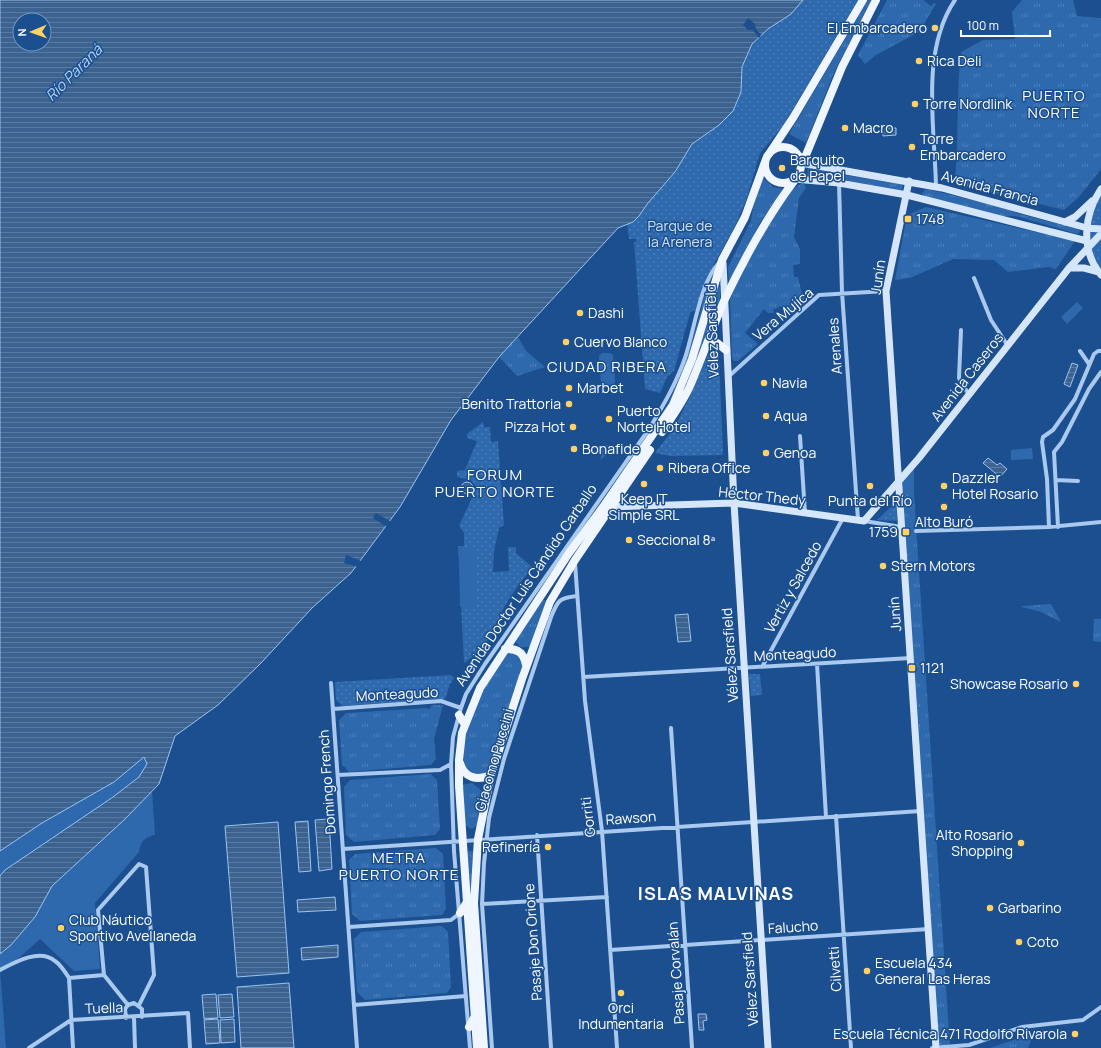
<svg xmlns="http://www.w3.org/2000/svg" width="1101" height="1048" font-family="Manrope,sans-serif">
<style>
.grass{fill:url(#grass-tufts)}
.park{fill:url(#park-dots)}
.pitch{fill:#2e69ad}
.water{fill:url(#water-rules);stroke:#9cc4f0;fill-rule:evenodd}
.pier{fill:#1b4f8f}
.lines{fill:none;stroke-linecap:round;stroke-linejoin:round}
.street{stroke:#a9c9ee;stroke-width:4}
.secondary{stroke:#d6e6fa;stroke-width:7}
.primary{stroke:#f0f6ff;stroke-width:8}
.poi-dot{fill:#ffd166;stroke:#1b4f8f;stroke-width:1.5}
.labels{text-anchor:middle;stroke-width:3;stroke-linejoin:round;paint-order:stroke}
.poi-label{font-size:14px;fill:#fff;stroke:#1b4f8f;text-anchor:start}
.street-label{font-size:14px;fill:#fff;stroke:#1b4f8f}
.park-label{font-size:14px;fill:#cfe3fa;stroke:#1b4f8f}
.water-label{font-size:15px;font-style:italic;fill:#b5d3f5;stroke:#1b4f8f}
.neighbourhood-label{font-size:15px;letter-spacing:1px;fill:#fff;stroke:#1b4f8f}
.district-label{font-size:18px;font-weight:bold;letter-spacing:1px;fill:#fff;stroke:#1b4f8f}
</style>
<defs>
<pattern id="grass-tufts" width="24" height="20" patternUnits="userSpaceOnUse"><rect width="24" height="20" fill="#2e69ad"/><path d="M3 7l-1-3M5 7V3M7 7l1-3M15 17l-1-3M17 17v-4M19 17l1-3" fill="none" stroke="#4d80b9"/></pattern>
<pattern id="park-dots" width="8" height="8" patternUnits="userSpaceOnUse"><rect width="8" height="8" fill="#2e69ad"/><path d="M2 2h.1M6 6h.1" fill="none" stroke="#4d80b9" stroke-width="1.8" stroke-linecap="round"/></pattern>
<pattern id="water-rules" width="6" height="5" patternUnits="userSpaceOnUse"><rect width="6" height="5" fill="#3c6290"/><path d="M0 2.5h6" fill="none" stroke="#597aa1"/></pattern>
</defs>
<rect width="100%" height="100%" fill="#1b4f8f"/>
<path class="grass" d="M868 0H871L833 75 806 143 789 134Z
M887 0H923L931 6 934 3 936 4 919 32 876 55 865 64 858 55Z
M1022 0H1073L1077 16 1101 18V169L1079 197 1064 210 961 185 955 181C959 138 956 95 961 52L983 40 1015 39 1012 12Z
M808 167 815 170 831 172 834 175 833 178 807 177Z
M845 175 900 184 903 186 902 191 844 180Z
M763 178 773 187 783 189 761 221 729 284 728 267 751 221 753 208Z
M803 182 806 188 799 198 794 237 800 249V264L793 265 794 277H798L802 294 806 299 789 316 781 306 773 310 774 313H768L764 309 745 333 758 344 738 361H734L732 359 730 299 745 263 767 225 790 192Z
M926 189 1006 208 1016 213 1078 229 1080 232 1077 234 1016 216H1003L925 197 922 193Z
M926 207 1075 241 1056 269 1049 267 1008 272 994 260 953 259 910 278 895 280 907 215Z
M708 283 711 284 688 363 667 411 612 488C632 457 657 428 672 395 689 360 698 320 708 283Z
M717 287H720V304L688 384H686Z
M518 337 526 351 545 367 517 376 499 357Z
M602 353H610L613 355 615 383 613 385 605 386 601 384 599 356Z
M615 445 601 460 600 446Z
M914 463V494L950 1047 936 1048 900 479Z
M543 600H545L546 603 530 647H520L515 640Z
M1051 604 1061 622 1041 612 1022 607V606Z
M1094 619H1101V642L1093 641Z
M508 652H516L523 663 522 670 489 771 486 774 480 776C477 775 472 774 469 771 455 761 470 713 476 701 486 684 498 668 508 652Z
M432 705H443L434 739 436 759 431 765 349 772 342 764 339 720 346 713 427 708 429 710Z
M431 774 437 780 440 829 435 835 354 842 346 835 344 787 350 780Z
M472 783 482 791 477 826 471 829 464 824 462 785Z
M436 848 443 854 446 909 442 915 360 921 352 914 349 860 355 854Z
M468 851H473L474 853 480 1048 467 854Z
M442 926 448 932 451 987 447 993 365 1000 357 992 354 939 361 932Z
M1034 1033 1028 1048H990Z"/>
<path class="park" d="M803 0H858L783 126 760 153 747 198 735 226 707 277 696 309 690 313 674 371 667 377 660 393 645 389 634 242H636V239H629L627 224 633 222 639 216 648 203 675 172 692 144 719 125 742 83V67L752 44 768 29 791 14Z
M1101 189V275L1087 241 1096 196Z
M709 352 719 356 723 455 670 456 655 453 675 427 690 396Z
M483 422 484 427H490L491 442 498 441 504 525 499 528 494 551 493 572 509 571 508 547H516V553L532 567C523 580 511 594 504 608 491 633 489 647 464 663L458 546H464V533L459 526 476 489C475 479 466 479 457 477V471L465 470 477 441 467 438V434Z
M897 501V521L877 520Z
M749 674H760L762 695 751 696Z
M451 675 454 678 450 684 445 699 342 706 336 700 335 682Z"/>
<path class="pitch" d="M1077 302 1083 308 1067 324 1061 317Z
M1032 448 1033 459 1011 460V450Z
M459 548H476L477 606 460 607Z
M144 757 147 764 139 777 113 797 5 870 0 886V851L42 823 114 782Z
M152 791 155 835C145 837 141 841 139 852L95 903 100 969 74 971 40 939 20 957 0 969 6 1048H0V954L11 945 35 917 52 886 124 820Z"/>
<path class="water" d="M0 0H803L791 14 768 29 752 44 742 67 741 92 733 111 719 125 692 144 675 172 648 203 639 216 633 222 618 228 499 357 451 420 400 507 351 573 312 608 261 663 218 705 175 736 159 784 124 820 52 886 35 917 11 945 0 954V876L5 870 113 797 139 777 147 764 144 757 114 782 42 823 0 851ZM20 20H44V44H20Z
M888 125V128H896V135L883 136 882 126Z
M1072 363 1078 365 1070 387 1064 384Z
M988 458 997 465 1000 463 1007 469 1000 477 983 463Z
M461 488a6 6 0 1 1 12 0a6 6 0 1 1-12 0Z
M688 614 691 641 678 642 675 615Z
M329 819 332 869 319 871 315 820Z
M308 821 311 871 299 872 295 822Z
M278 822 289 973 237 977 225 826Z
M335 897 336 910 298 912 297 900Z
M338 945V957L302 960 301 948Z
M289 983 294 1048H241L237 987Z
M216 994 218 1018 204 1019 202 995Z
M232 994 234 1017 220 1018 218 995Z
M698 1014H706L707 1020 703 1021 704 1030H699Z
M218 1019 220 1043 206 1044 204 1020Z
M234 1019 235 1042 221 1043 220 1020Z"/>
<path class="pier" d="M748 18 755 24 756 29 761 35 759 38 753 30H748L743 25Z
M376 513 391 522 387 527 373 518Z
M346 555 361 561 363 562 359 567 344 563Z"/>
<g class="lines">
<path class="street" d="M842 170 839 183 842 292 858 520
M936 187C935 128 920 51 955 0
M974 278 991 320 1008 346
M961 330 959 378 969 395
M1080 351 1089 364
M728 377 819 295 886 291
M800 436 805 513
M1056 480 1078 481
M864 521 902 527
M1049 527 1047 479 1042 442 1043 437 1053 430 1075 399 1094 354 1098 351H1101
M1058 527 1054 452 1062 442 1089 389 1101 372
M916 531 1049 527 1101 522
M575 563 585 701 602 831 617 1048
M817 664 826 817
M762 667 843 518
M583 677 911 658
M331 683 357 1048
M333 709 441 701 461 708
M671 728 692 1048
M338 775 440 770 451 764
M836 816 851 1048
M537 835 551 1048
M343 849 921 811
M482 904 607 897
M349 927 451 920 460 913
M610 950 929 929
M0 970C15 962 40 948 55 961 61 965 65 972 69 978
M69 978 73 1048
M69 978 104 975
M128 1005 104 975 98 910 139 864 146 867 154 975 139 1005
M354 1005 466 996
M134 1017 135 1048
M126 1018 125 1009 128 1005 134 1003 142 1009V1017
M29 1048 71 1020 188 1013 190 1048
M470 1048 454 851 451 764 453 737 461 708 466 694 485 664 649 429C663 406 676 384 685 358 694 332 700 282 719 263
M492 1048 482 904 484 863 489 818 504 759 551 617C558 600 559 598 577 596
M932 1048 969 1045 1022 1027 1083 1020 1101 1007"/>
<path class="secondary" d="M801 163 942 188 1087 228 1101 229
M795 179 839 183 907 195 1087 241
M909 181 886 291 936 1048
M1101 189C1084 214 1080 250 1101 275
M1065 222 1075 217 1092 201
M723 263 734 503 768 1048
M1069 268H1084L1099 272
M608 507 734 503 864 521 919 458 1069 268 1101 234"/>
<path class="primary" d="M765 165a18 18 0 1 1 36 0a18 18 0 1 1-36 0Z
M769 154 793 118 863 0
M801 161 806 155 842 67 876 0
M706 347 717 343 726 350
M662 432C672 417 683 402 690 386 702 358 712 329 724 301 744 259 766 218 794 181
M505 649C517 648 524 653 526 665
M459 715 465 725
M460 763C464 778 477 781 491 775
M460 913 467 902
M469 1027 475 1016
M477 1048 459 786V760L462 733 480 688 569 553 603 507 673 405 692 359 722 260 745 217 766 159
M484 1048 474 903 478 839 491 775 522 679 550 602 575 560 650 450"/>
</g>
<g class="poi-dot">
<circle cx="935" cy="28" r="4"/>
<circle cx="919" cy="61" r="4"/>
<circle cx="915" cy="104" r="4"/>
<circle cx="845" cy="128" r="4"/>
<circle cx="912" cy="147" r="4"/>
<circle cx="782" cy="168" r="4"/>
<rect x="904" y="215" width="8" height="8" rx="2"/>
<circle cx="580" cy="313" r="4"/>
<circle cx="566" cy="342" r="4"/>
<circle cx="764" cy="383" r="4"/>
<circle cx="569" cy="388" r="4"/>
<circle cx="569" cy="404" r="4"/>
<circle cx="766" cy="416" r="4"/>
<circle cx="609" cy="419" r="4"/>
<circle cx="573" cy="427" r="4"/>
<circle cx="574" cy="449" r="4"/>
<circle cx="766" cy="453" r="4"/>
<circle cx="660" cy="468" r="4"/>
<circle cx="644" cy="484" r="4"/>
<circle cx="870" cy="486" r="4"/>
<circle cx="944" cy="486" r="4"/>
<circle cx="944" cy="507" r="4"/>
<rect x="902" y="528" width="8" height="8" rx="2"/>
<circle cx="629" cy="540" r="4"/>
<circle cx="883" cy="566" r="4"/>
<rect x="908" y="664" width="8" height="8" rx="2"/>
<circle cx="1076" cy="684" r="4"/>
<circle cx="1021" cy="843" r="4"/>
<circle cx="548" cy="847" r="4"/>
<circle cx="990" cy="908" r="4"/>
<circle cx="61" cy="928" r="4"/>
<circle cx="1019" cy="942" r="4"/>
<circle cx="867" cy="971" r="4"/>
<circle cx="621" cy="993" r="4"/>
<circle cx="1075" cy="1034" r="4"/>
</g>
<g class="labels">
<g class="poi-label">
<text x="927" y="33" text-anchor="end">El Embarcadero</text>
<text x="927" y="66">Rica Deli</text>
<text x="923" y="109">Torre Nordlink</text>
<text x="853" y="133">Macro</text>
<text x="920" y="144">Torre<tspan x="920" dy="16">Embarcadero</tspan></text>
<text x="790" y="165">Barquito<tspan x="790" dy="16">de Papel</tspan></text>
<text x="916" y="224">1748</text>
<text x="588" y="318">Dashi</text>
<text x="574" y="347">Cuervo Blanco</text>
<text x="772" y="388">Navia</text>
<text x="577" y="393">Marbet</text>
<text x="561" y="409" text-anchor="end">Benito Trattoria</text>
<text x="617" y="416">Puerto<tspan x="617" dy="16">Norte Hotel</tspan></text>
<text x="774" y="421">Aqua</text>
<text x="565" y="432" text-anchor="end">Pizza Hot</text>
<text x="582" y="454">Bonafide</text>
<text x="774" y="458">Genoa</text>
<text x="668" y="473">Ribera Office</text>
<text x="952" y="483">Dazzler<tspan x="952" dy="16">Hotel Rosario</tspan></text>
<text x="644" y="504" text-anchor="middle">Keep IT<tspan x="644" dy="16">Simple SRL</tspan></text>
<text x="870" y="506" text-anchor="middle">Punta del Río</text>
<text x="944" y="527" text-anchor="middle">Alto Buró</text>
<text x="898" y="537" text-anchor="end">1759</text>
<text x="637" y="545">Seccional 8ª</text>
<text x="891" y="571">Stern Motors</text>
<text x="920" y="673">1121</text>
<text x="1068" y="689" text-anchor="end">Showcase Rosario</text>
<text x="1013" y="840" text-anchor="end">Alto Rosario<tspan x="1013" dy="16">Shopping</tspan></text>
<text x="540" y="852" text-anchor="end">Refinería</text>
<text x="998" y="913">Garbarino</text>
<text x="69" y="925">Club Náutico<tspan x="69" dy="16">Sportivo Avellaneda</tspan></text>
<text x="1027" y="947">Coto</text>
<text x="875" y="968">Escuela 434<tspan x="875" dy="16">General Las Heras</tspan></text>
<text x="621" y="1013" text-anchor="middle">Orci<tspan x="621" dy="16">Indumentaria</tspan></text>
<text x="1067" y="1039" text-anchor="end">Escuela Técnica 471 Rodolfo Rivarola</text>
</g>
<g class="street-label">
<text transform="translate(990 188) rotate(15)" y="5">Avenida Francia</text>
<text transform="translate(878 277) rotate(-82)" y="5">Junín</text>
<text transform="translate(783 314) rotate(-40)" y="5">Vera Mujíca</text>
<text transform="translate(712 331) rotate(-92)" y="5">Vélez Sarsfield</text>
<text transform="translate(835 346) rotate(-94)" y="5">Arenales</text>
<text transform="translate(967 377) rotate(-52)" y="5">Avenida Caseros</text>
<text transform="translate(762 496) rotate(6)" y="5">Héctor Thedy</text>
<text transform="translate(526 585) rotate(-56)" y="5">Avenida Doctor Luis Cándido Carballo</text>
<text transform="translate(793 587) rotate(-61)" y="5">Vertiz y Salcedo</text>
<text transform="translate(895 614) rotate(-94)" y="5">Junín</text>
<text transform="translate(795 654) rotate(-3)" y="5">Monteagudo</text>
<text transform="translate(730 655) rotate(-94)" y="5">Vélez Sarsfield</text>
<text transform="translate(397 694) rotate(-3)" y="5">Monteagudo</text>
<text transform="translate(494 760) rotate(-74)" y="5">Giacomo Puccini</text>
<text transform="translate(327 782) rotate(-94)" y="5">Domingo French</text>
<text transform="translate(588 817) rotate(-97)" y="5">Gorriti</text>
<text transform="translate(631 818) rotate(-4)" y="5">Rawson</text>
<text transform="translate(793 927) rotate(-4)" y="5">Falucho</text>
<text transform="translate(533 942) rotate(-94)" y="5">Pasaje Don Orione</text>
<text transform="translate(835 969) rotate(-94)" y="5">Cilvetti</text>
<text transform="translate(676 973) rotate(-94)" y="5">Pasaje Corvalán</text>
<text transform="translate(750 979) rotate(-94)" y="5">Vélez Sarsfield</text>
<text transform="translate(104 1008) rotate(-2)" y="5">Tuella</text>
</g>
<g class="park-label">
<text x="680" y="231">Parque de<tspan x="680" dy="16">la Arenera</tspan></text>
</g>
<g class="water-label">
<text transform="translate(74 73) rotate(-45)" y="5">Río Paraná</text>
</g>
<g class="neighbourhood-label">
<text x="1054" y="101">PUERTO<tspan x="1054" dy="17">NORTE</tspan></text>
<text x="607" y="372">CIUDAD RIBERA</text>
<text x="495" y="480">FORUM<tspan x="495" dy="17">PUERTO NORTE</tspan></text>
<text x="399" y="863">METRA<tspan x="399" dy="17">PUERTO NORTE</tspan></text>
</g>
<g class="district-label">
<text x="716" y="900">ISLAS MALVINAS</text>
</g>
</g>
<g transform="translate(32 32) rotate(268)"><circle r="19" fill="#1b4f8f" stroke="#7695bc"/>
<path d="M0-3L7 15L0 10L-7 15Z" fill="#ffd166"/>
<text y="-6" font-size="11" font-weight="bold" text-anchor="middle" fill="#ffffff">N</text>
</g>
<path d="M961 30v6h89v-6" fill="none" stroke="#ffffff" stroke-width="2"/>
<text x="967" y="30" font-size="12" fill="#ffffff" stroke="#1b4f8f" stroke-width="3" paint-order="stroke">100 m</text>
</svg>
